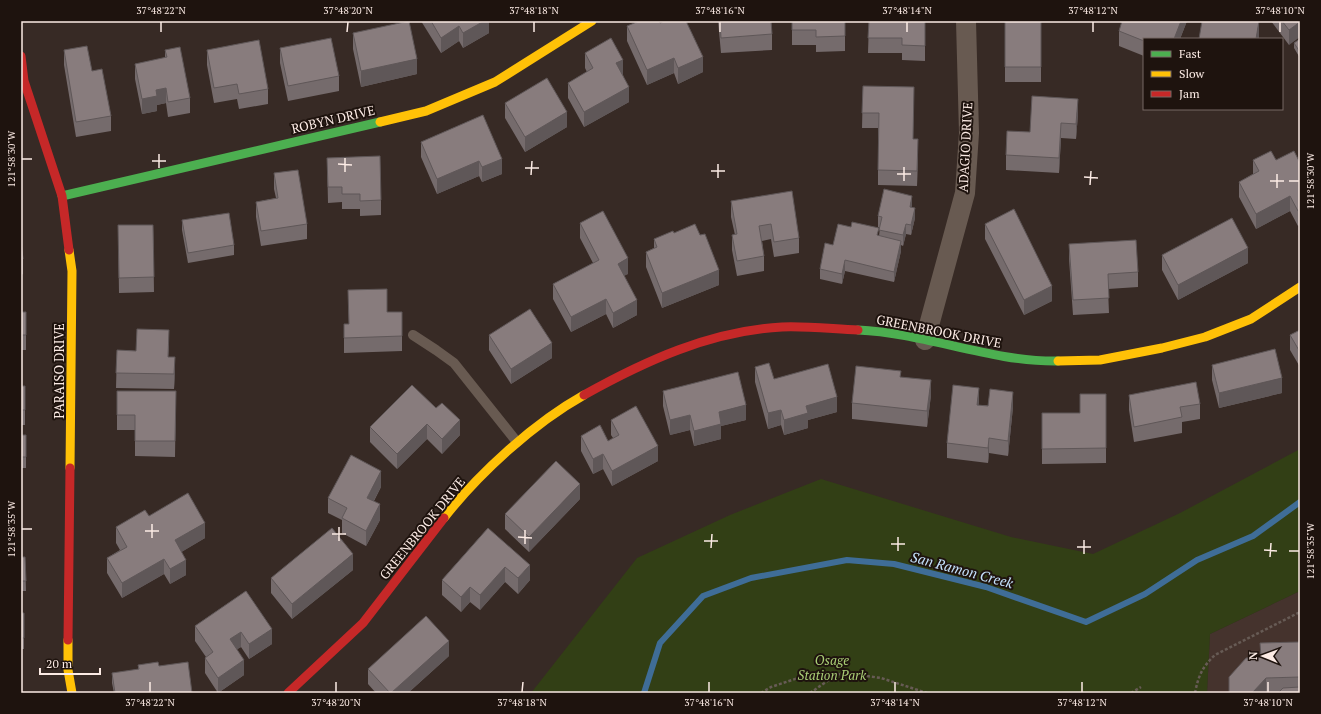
<svg xmlns="http://www.w3.org/2000/svg" width="1321" height="714" font-family="'PT Serif',serif">
<style>
.education{fill:#45332d}
.green{fill:#323f15}
.lines{fill:none;stroke-linecap:round;stroke-linejoin:round}
.stream{stroke:#3f6d97;stroke-width:6}
.path{stroke:#675b55;stroke-width:2.5;stroke-dasharray:3 2;stroke-linecap:butt}
.lane{stroke:#685a51;stroke-width:10}
.street{stroke:#685a51;stroke-width:20}
.fast{stroke:#4caf50;stroke-width:9}
.slow{stroke:#ffc107;stroke-width:9}
.jam{stroke:#c62828;stroke-width:9}
.wall{fill:#756b6c}
.shaded-wall{fill:#5f5758}
.building{fill:#887c7d;stroke:#5f5758}
.ticks{fill:none;stroke:#fcebe5;stroke-width:1.5}
.labels{text-anchor:middle;stroke-width:4;stroke-linejoin:round;paint-order:stroke}
.street-label{font-size:13px;fill:#fcebe5;stroke:#1e130e}
.park-label{font-size:13px;font-style:italic;fill:#aacf76;stroke:#1e130e}
.water-label{font-size:14px;font-style:italic;fill:#c5e2fd;stroke:#1e130e}
.neatline{fill:none;stroke:#fcebe5;stroke-width:1.5}
.ticks-label{font-size:10px;text-anchor:middle;fill:#fcebe5}
</style>
<rect width="100%" height="100%" fill="#372a25"/>
<path class="education" d="M1300 591V693H1207L1210 634Z"/>
<path class="green" d="M1300 449V591L1210 634 1207 693H531L637 558 730 515 821 479 1011 537 1093 554 1180 513Z"/>
<g class="lines">
<path class="stream" d="M644 693 660 643 703 596 751 578 847 560 894 564 986 587 1086 622 1145 594 1197 560 1253 536 1300 502"/>
<path class="path" d="M761 693 771 687 813 673 860 675 881 678 927 693
M810 693 836 675
M1131 693 1141 687
M1195 693C1198 677 1202 667 1215 655L1300 612"/>
<path class="lane" d="M413 335 436 350 454 363 517 442"/>
<path class="street" d="M925 340 965 193 969 133 966 21"/>
<path class="fast" d="M62 196 380 122
M858 330C926 333 990 362 1058 361"/>
<path class="slow" d="M380 122 426 111 495 82 592 21
M69 250 72 271 70 468
M1058 361 1100 360 1162 348 1205 337 1251 319 1300 287
M444 518C479 473 534 423 584 395
M68 640V670L72 693"/>
<path class="jam" d="M21 56 24 81 62 196 69 250
M584 395C645 361 710 331 782 327 807 326 833 329 858 330
M68 640 70 468
M288 693 363 623 444 518"/>
</g>
<path class="wall" d="M421 21H489V33L463 48 459 41 441 53Z
M718 21H771L772 34V50L721 53Z
M792 21H845V51L816 52V45H792Z
M869 21H925V61L902 60V53H868Z
M1005 21H1041V82H1005Z
M1187 21 1180 39H1144V56L1119 46V31Z
M1271 21H1300L1289 45Z
M660 23 703 72 678 84 674 73 647 85 627 41V26Z
M353 33 417 74 361 87 353 49Z
M1300 39V58L1294 48V43Z
M280 48 339 76V91L288 101 280 63Z
M64 50 92 71 111 116V131L76 137 64 65Z
M165 50 190 98V113L168 117 166 103 157 105V111L142 114 135 79V64L165 58Z
M207 50 268 89V104L239 109 237 99 214 103 207 65Z
M585 53 623 75 629 102 584 127 568 98V83L587 72 585 68Z
M863 86 913 139 918 154 917 186 878 185V128H862Z
M505 103 567 127 525 152 505 118Z
M1078 114 1076 139 1061 138 1059 173 1006 170V155L1030 132Z
M483 115 502 174 482 182 479 176 437 194 421 157V142Z
M327 158 381 200V215L360 216V209H342V202L328 203Z
M1253 160H1276L1300 163 1298 226 1290 211 1256 229 1239 197V182L1253 174Z
M274 173 307 224V239L261 246 256 217V202L276 198 274 189Z
M731 201 799 238V253L774 257 771 239 762 241 764 256V271L737 276 732 250V235H735L731 217Z
M912 207 915 218 911 235 906 234 903 246 901 245V251L894 282 845 271 842 284 820 279V269L833 245 851 227 879 236 880 227H878V216Z
M182 220 234 245V255L188 263 182 230Z
M580 223 628 274 624 275 637 315 613 328 606 314 571 332 553 299V284L593 263 580 238Z
M985 224 1052 301 1024 315 985 239Z
M118 225H153L154 292 119 293Z
M674 233 719 285 662 308 646 267V252L654 248V239Z
M21 242 23 259V274L21 275Z
M1069 244 1138 272V287L1108 289 1109 313 1073 315 1069 259Z
M1162 255 1248 263 1178 300 1162 270Z
M348 290 387 312 402 336V351L344 353V324H349Z
M21 312H26V350H21Z
M1300 330V367L1290 350V335Z
M489 335 552 358 511 384 489 350Z
M169 345 168 357 175 372 174 389 116 388 117 350 136 351Z
M1212 365 1282 393 1219 408 1212 380Z
M755 367 774 379 837 412 808 420V428L784 435 781 425 768 429 755 382Z
M901 377 931 395 927 427 852 419V403Z
M21 386H25V425H21Z
M117 391H176L175 457 135 456V430H117Z
M663 391 746 420 721 426V439L694 446 690 430 670 435 663 406Z
M1106 394V463L1042 464V413H1080Z
M1129 395 1200 404V419L1182 422V433L1134 442 1129 410Z
M979 405 1013 407 1008 456 989 453 988 463 947 458V443Z
M436 408 460 435 442 454 427 439 397 469 370 442V427Z
M611 420 658 461 612 486 603 469 593 474 581 451V436L608 441 613 438 611 435Z
M21 435H26V468H21Z
M381 487 374 501 380 520 366 546 342 533V520L328 513V498Z
M580 499 529 552 505 529V514Z
M149 516 205 538 181 552 186 575 170 584 164 574 122 598 107 573V558L120 550 116 543V527Z
M488 528 530 580 518 594 505 582 480 610 470 602 461 612 442 595V580Z
M21 557H25L26 591H21Z
M353 570 292 619 271 593V578Z
M246 591 272 644 249 659 241 647 237 649 244 675 218 693 205 673V658L206 657 195 641V626Z
M21 613H24V649H21Z
M1300 642V693H1218H1229L1260 657V643Z
M449 656 408 693H376L368 684V669Z
M138 665 159 666 192 693H114L112 683V673L138 670Z"/>
<path class="shaded-wall" d="M484 21H489V33L463 48V33Z
M1181 21H1187L1180 39H1174Z
M1259 21V39H1256Z
M1300 22V37L1289 45V30Z
M459 26V41L441 53V38Z
M703 57V72L678 84V68Z
M674 58V73L647 85V70Z
M417 59V74L361 87V71Z
M623 60V75L616 78V63Z
M629 87V102L584 127V112Z
M166 88V103L157 105V111L142 114V99L156 90Z
M1078 99V114L1076 139V124Z
M567 112V127L525 152V137Z
M1061 123V138L1059 173V158Z
M918 139V154L917 186V171Z
M502 159V174L482 182V167Z
M479 161V176L437 194V179Z
M912 196V206L910 217V207Z
M1290 196V211L1256 229V214Z
M915 208V218L911 235V225Z
M1300 210V225L1298 226V211Z
M906 224V234L903 246V235Z
M901 241V251L894 282V272Z
M1248 248V263L1178 300V285Z
M628 258V274L618 279V264Z
M845 260V271L842 284V274Z
M719 270V285L662 308V293Z
M1052 286V301L1024 315V300Z
M606 299V314L571 332V317Z
M637 300V315L613 328V313Z
M552 343V358L511 384V369Z
M175 357V372L174 389V374Z
M1282 378V393L1219 408V393Z
M931 380V395L927 427V411Z
M979 388V403L977 420V405Z
M1013 392V407L1008 456V441Z
M837 397V412L808 420V428L784 435V420L806 406Z
M746 405V420L721 426V439L694 446V431L719 412Z
M781 410V425L768 429V413Z
M690 415V430L670 435V420Z
M460 420V435L442 454V439Z
M427 424V439L397 469V454Z
M989 438V453L988 463V448Z
M658 446V461L612 486V471Z
M603 454V469L593 474V459Z
M381 471V487L367 513V498Z
M580 484V499L529 552V537Z
M380 504V520L366 546V531Z
M205 523V538L175 556V540Z
M353 554V570L292 619V604Z
M164 559V574L122 598V583Z
M186 560V575L170 584V569Z
M530 565V580L518 594V578Z
M505 567V582L480 610V595Z
M470 587V602L461 612V597Z
M272 629V644L249 659V644Z
M241 632V647L230 654V639Z
M449 641V656L408 693H391Z
M244 660V675L218 693V678Z
M1266 678V693H1253V692Z"/>
<path class="building" d="M409 21 417 59 361 71 353 33Z
M431 21H484L463 33 459 26 441 38Z
M639 21H659L660 23 664 21H686L703 57 678 68 674 58 647 70 627 26Z
M720 21H771L772 34 721 38Z
M792 21H845V36L816 37V30H792Z
M869 21H925V46L902 45V38H868Z
M1005 21H1041V67H1005Z
M1122 21H1181L1174 39H1144V41L1119 31Z
M1202 21H1259L1256 39H1199Z
M1282 21H1300V22L1289 30Z
M331 38 339 76 288 86 280 48Z
M611 38 623 60 616 63 629 87 584 112 568 83 593 68 585 53Z
M1300 39V52L1294 43Z
M259 40 268 89 239 94 237 84 214 88 207 50Z
M87 46 92 71 102 69 111 116 76 122 64 50Z
M180 47 190 98 168 102 166 88 156 90 157 96 142 99 135 64 167 57 165 50Z
M547 78 567 112 525 137 505 103Z
M863 86 914 87 913 139H918L917 171 878 170 879 113H862Z
M1032 96 1078 99 1076 124 1061 123 1059 158 1006 155 1007 131 1030 132Z
M483 115 502 159 482 167 479 161 437 179 421 142Z
M1271 151 1276 160 1294 151 1300 163V210L1298 211 1290 196 1256 214 1239 182 1259 171 1253 160Z
M380 156 381 200 360 201V194H342V187H328L327 158Z
M298 170 307 224 261 231 256 202 278 198 274 173Z
M884 189 912 196 910 207 915 208 911 225 906 224 903 235 879 230 882 217 878 216Z
M792 191 799 238 774 242 771 224 759 226 764 256 737 261 732 235 737 234 731 201Z
M1014 209 1052 286 1024 300 985 224Z
M603 211 628 258 618 264 637 300 613 313 606 299 571 317 553 284 599 260 580 223Z
M229 213 234 245 188 253 182 220Z
M1232 218 1248 248 1178 285 1162 255Z
M852 222 879 228 877 235 901 241 894 272 845 260 842 274 820 269 825 243 833 245 838 224 851 227Z
M695 224 700 235 705 234 719 270 662 293 646 252 657 247 654 239 673 231 674 233Z
M118 225H153L154 277 119 278Z
M1136 240 1138 272 1108 274 1109 298 1073 300 1069 244Z
M21 242 23 259H21Z
M387 289V312H402V336L344 338V324H349L348 290Z
M530 309 552 343 511 369 489 335Z
M21 312H26V335H21Z
M137 329 169 330 168 357H175L174 374 116 373 117 350 136 351Z
M1300 330V352L1290 335Z
M1275 349 1282 378 1219 393 1212 365Z
M769 363 774 379 828 364 837 397 806 406 808 413 784 420 781 410 768 413 755 367Z
M856 366 901 371 900 377 931 380 927 411 852 403Z
M738 372 746 405 719 412 721 424 694 431 690 415 670 420 663 391Z
M1196 382 1200 404 1180 407 1182 417 1134 427 1129 395Z
M412 385 436 408 442 403 460 420 442 439 427 424 397 454 370 427Z
M953 385 979 388 977 405 988 406 990 389 1013 392 1008 441 989 438 988 448 947 443Z
M21 386H25V410H21Z
M117 391H176L175 441H135V415H117Z
M1080 394H1106V448L1042 449V413H1080Z
M636 406 658 446 612 471 603 454 593 459 581 436 600 425 608 441 619 435 611 420Z
M21 435H26V457H21Z
M351 455 381 471 367 498 380 504 366 531 342 518 347 508 328 498Z
M556 461 580 484 529 537 505 514Z
M188 493 205 523 175 540 186 560 170 569 164 559 122 583 107 558 127 547 116 527 145 510 149 516Z
M332 528 353 554 292 604 271 578Z
M488 528 530 565 518 578 505 567 480 595 470 587 461 597 442 580Z
M21 557H25L26 581H21Z
M246 591 272 629 249 644 241 632 230 639 244 660 218 678 205 658 213 652 195 626Z
M21 613H24V638H21Z
M426 616 449 641 391 693H390L368 669Z
M1300 642V677L1266 678 1253 692V693H1218H1229V677L1246 658 1261 657 1260 643Z
M158 662 159 666 188 662 192 693H115L112 673 139 669 138 665Z
M1300 687V693H1278L1283 688Z"/>
<path class="ticks" d="M161 32V22M347 32 348 22M534 32V22M720 32V22M907 32V22M1093 32V22M1280 32V22M22 159H32M152 161H166M338 164 352 165M159 168V154M525 168H539M711 171H725M345 172V158M897 174H911M531 175 532 161M1084 177 1098 178M718 178V164M904 181V167M1270 181H1284M1289 181H1299M1090 185 1091 171M1277 188V174M22 529H32M145 531H159M332 534H346M518 537 532 538M152 538V524M339 541V527M704 541H718M525 544V530M891 544H905M1077 547H1091M711 548 712 534M1264 550 1277 551M898 551V537M1289 551H1299M1084 554V540M1270 557 1271 543M150 692V682M336 692V682M522 692 523 682M709 692V682M895 692V682M1082 692V682M1268 692V682"/>
<g class="labels">
<g class="street-label">
<text transform="translate(333 119) rotate(-13)" y="5">ROBYN DRIVE</text>
<text transform="translate(965 147) rotate(-87)" y="5">ADAGIO DRIVE</text>
<text transform="translate(939 331) rotate(11)" y="5">GREENBROOK DRIVE</text>
<text transform="translate(59 371) rotate(-90)" y="5">PARAISO DRIVE</text>
<text transform="translate(422 528) rotate(-51)" y="5">GREENBROOK DRIVE</text>
</g>
<g class="park-label">
<text x="832" y="665">Osage<tspan x="832" dy="15">Station Park</tspan></text>
</g>
<g class="water-label">
<text transform="translate(962 570) rotate(15)" y="5">San Ramon Creek</text>
</g>
</g>
<rect width="1321" height="714" fill="none" stroke="#1e130e" stroke-width="44"/>
<rect x="1143" y="38" width="140" height="72" fill="#1e130e" stroke="#776964"/>
<rect x="1151" y="51" width="20" height="6" fill="#4caf50" stroke="#776964"/>
<text x="1179" y="58" font-size="12" fill="#fcebe5">Fast</text>
<rect x="1151" y="71" width="20" height="6" fill="#ffc107" stroke="#776964"/>
<text x="1179" y="78" font-size="12" fill="#fcebe5">Slow</text>
<rect x="1151" y="91" width="20" height="6" fill="#c62828" stroke="#776964"/>
<text x="1179" y="98" font-size="12" fill="#fcebe5">Jam</text>
<g transform="translate(1263 656) rotate(271)" stroke="#1e130e" stroke-width="3" paint-order="stroke">
<path d="M0-3L7 15L0 10L-7 15Z" fill="#fcebe5"/>
<text y="-6" font-size="11" font-weight="bold" text-anchor="middle" fill="#fcebe5">N</text>
</g>
<path d="M40 668v6h60v-6" fill="none" stroke="#fcebe5" stroke-width="2"/>
<text x="46" y="668" font-size="12" fill="#fcebe5" stroke="#1e130e" stroke-width="3" paint-order="stroke">20 m</text>
<rect x="22" y="22" width="1277" height="670" class="neatline"/>
<g class="ticks-label">
<text x="161" y="14">37°48'22"N</text>
<text x="348" y="14">37°48'20"N</text>
<text x="534" y="14">37°48'18"N</text>
<text x="720" y="14">37°48'16"N</text>
<text x="907" y="14">37°48'14"N</text>
<text x="1093" y="14">37°48'12"N</text>
<text x="1280" y="14">37°48'10"N</text>
<text transform="translate(11 159) rotate(-90)" y="4">121°58'30"W</text>
<text transform="translate(1310 181) rotate(-90)" y="4">121°58'30"W</text>
<text transform="translate(11 529) rotate(-90)" y="4">121°58'35"W</text>
<text transform="translate(1310 551) rotate(-90)" y="4">121°58'35"W</text>
<text x="150" y="706">37°48'22"N</text>
<text x="336" y="706">37°48'20"N</text>
<text x="522" y="706">37°48'18"N</text>
<text x="709" y="706">37°48'16"N</text>
<text x="895" y="706">37°48'14"N</text>
<text x="1082" y="706">37°48'12"N</text>
<text x="1268" y="706">37°48'10"N</text>
</g>
</svg>
